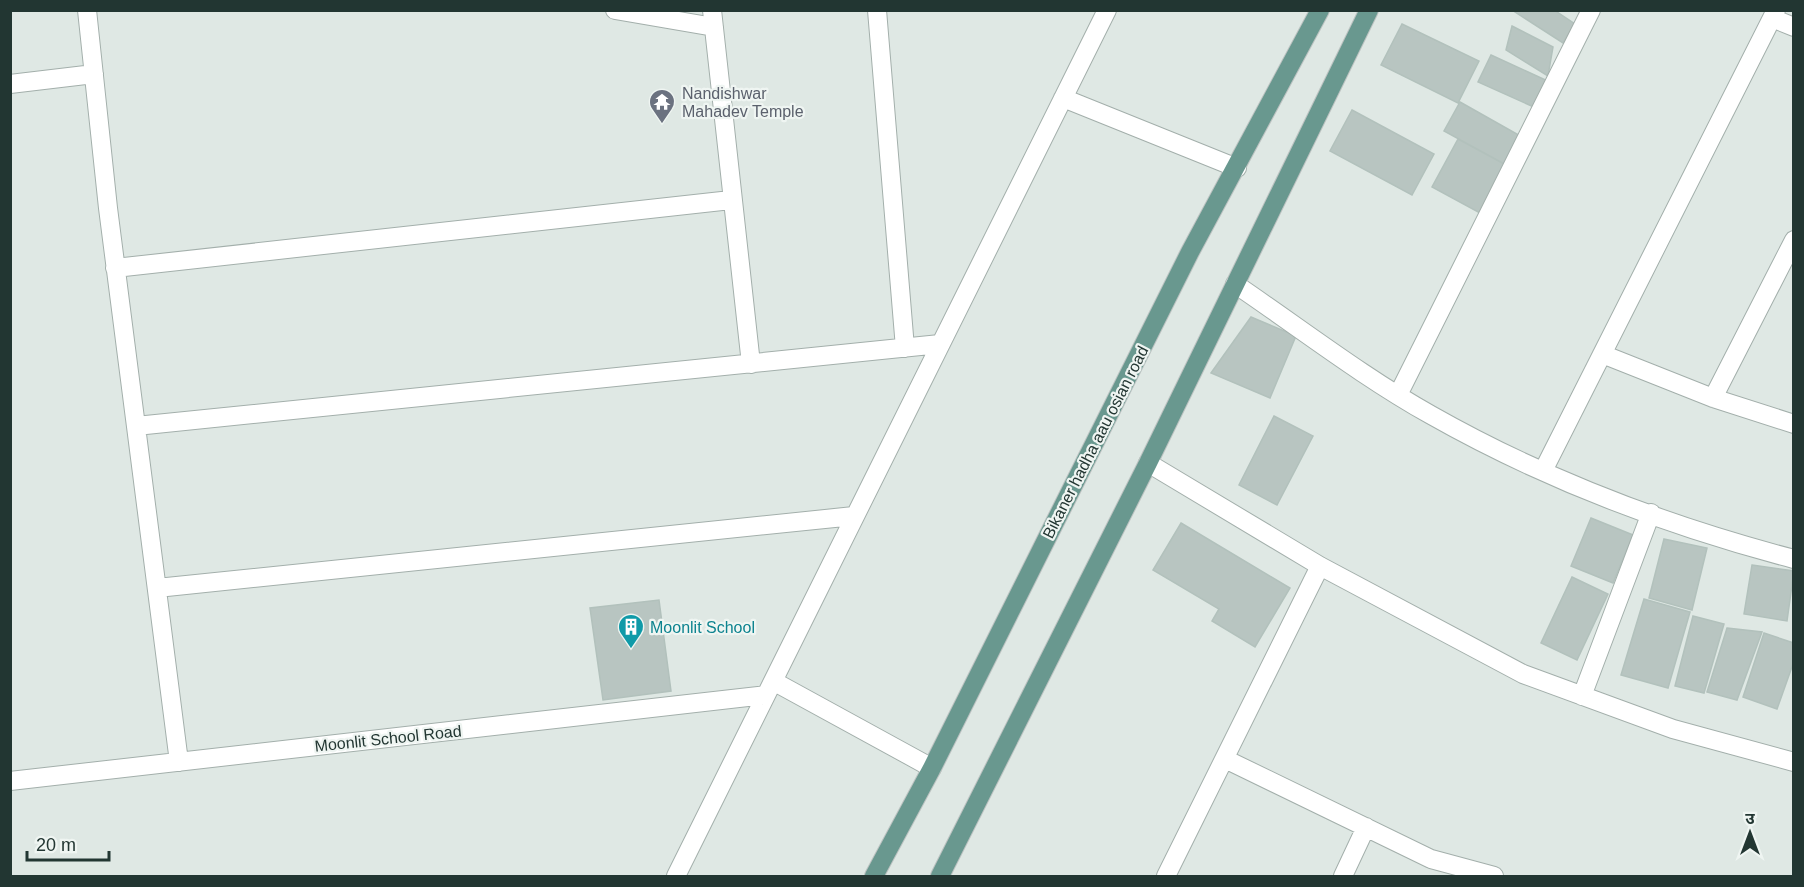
<svg xmlns="http://www.w3.org/2000/svg" width="1804" height="887" font-family="Helvetica,'Noto Sans Devanagari',sans-serif">
<style>
.building{fill:#b8c5c1;stroke:#b2c1bc;stroke-width:1.5}
.lines{fill:none;stroke-linecap:round;stroke-linejoin:round}
.minor-casing{stroke:#a3afab;stroke-width:20}
.major-casing{stroke:#bdc3c2;stroke-width:20}
.minor{stroke:#fff;stroke-width:18}
.major{stroke:#69988f;stroke-width:18}
.labels{text-anchor:middle;stroke-width:4.5;stroke-linejoin:round;paint-order:stroke}
.worship-label{font-size:16px;fill:#5b616d;stroke:#eff5f2;text-anchor:start}
.street-label{font-size:16px;fill:#223632;stroke:#eff5f2}
.culture-label{font-size:16px;fill:#0d838f;stroke:#eff5f2;text-anchor:start}
</style>
<rect width="100%" height="100%" fill="#dfe8e4"/>
<path class="building" d="M1512 10H1554L1575 24 1563 43Z
M1402 24 1479 61 1458 103 1381 65Z
M1512 26 1553 47 1548 76 1506 50Z
M1491 55 1548 81 1536 108 1478 82Z
M1460 102 1524 138 1508 166 1444 131Z
M1352 110 1434 154 1412 195 1330 151Z
M1458 139 1506 165 1480 213 1432 187Z
M1251 317 1296 336 1270 398 1211 373Z
M1274 416 1313 436 1277 505 1239 485Z
M1591 518 1633 535 1613 583 1571 566Z
M1181 523 1290 588 1255 647 1212 621 1219 609 1153 570Z
M1664 539 1707 548 1692 610 1649 598Z
M1752 565 1794 571 1787 621 1744 614Z
M1572 577 1608 594 1577 660 1541 643Z
M1644 599 1690 612 1668 688 1621 675Z
M659 600 671 691 603 700 590 608Z
M1693 616 1724 624 1704 693 1675 686Z
M1727 628 1762 632 1737 700 1707 692Z
M1764 633 1794 643V661L1777 709 1743 697Z"/>
<g class="lines">
<defs>
<path id="minor" d="M87 10 108 208 179 762
M615 10 714 27
M712 10 751 364
M877 10 905 348
M1772 18 1794 27
M10 84 94 74
M1063 98 1237 168
M115 268 731 200
M1235 284C1300 328 1363 377 1431 415 1544 479 1668 526 1794 559
M1602 354 1713 398 1794 424
M1398 395 1591 10
M1713 398 1794 240
M136 426 940 344
M1148 463 1320 566 1523 674 1673 729 1794 762
M1543 471 1776 10
M157 588 854 516
M773 681 932 768
M1582 696 1651 513
M1225 759 1431 859 1494 876
M10 781 766 695
M676 876 1107 10
M1166 876 1320 566
M1343 876 1366 827"/>
<path id="major" d="M874 876 932 768 1190 252 1320 10
M940 876 1148 463 1369 10"/>
</defs>
<use href="#minor" class="minor-casing"/>
<use href="#major" class="major-casing"/>
<use href="#minor" class="minor"/>
<use href="#major" class="major"/>
</g>
<defs>
<symbol id="temple-pin" viewBox="-11 -11 22 30"><path d="M0 17L-7.5 6A9.5 9.5 0 1 1 7.5 6Z" fill="#6b7280" stroke="#eff5f2"/><path d="M0-6L5-2H3V0L6.5 2.5H4V6H1.5V3h-3V6H-4V2.5H-6.5L-3 0V-2H-5Z" fill="#fff"/></symbol>
<symbol id="building-pin" viewBox="-11 -11 22 30"><path d="M0 17L-7.5 6A9.5 9.5 0 1 1 7.5 6Z" fill="#0f9aa8" stroke="#eff5f2"/><path d="M-4-6H4V6H1V3H-1V6H-4ZM-2.5-4.3h1.7v1.8h-1.7ZM.8-4.3h1.7v1.8H.8ZM-2.5-1h1.7V.8h-1.7ZM.8-1h1.7V.8H.8Z" fill="#fff"/></symbol>
</defs>
<g fill-rule="evenodd">
<use href="#temple-pin" x="647" y="87" width="30" height="40"/>
<use href="#building-pin" x="616" y="612" width="30" height="40"/>
</g>
<g class="labels">
<g class="worship-label">
<text x="682" y="99">Nandishwar<tspan x="682" dy="18">Mahadev Temple</tspan></text>
</g>
<g class="street-label">
<text transform="translate(1095 442) rotate(-63)" y="6">Bikaner hadha aau osian road</text>
<text transform="translate(388 738) rotate(-6)" y="6">Moonlit School Road</text>
</g>
<g class="culture-label">
<text x="650" y="633">Moonlit School</text>
</g>
</g>
<rect width="1804" height="887" fill="none" stroke="#223632" stroke-width="24"/>
<g transform="translate(1750 833)" stroke="#eff5f2" stroke-width="4.5" paint-order="stroke">
<path d="M0-4.5L10 22L0 15L-10 22Z" fill="#223632"/>
<text y="-9" font-size="16" font-weight="bold" text-anchor="middle" fill="#223632">उ</text>
</g>
<path d="M27 851v9h82v-9" fill="none" stroke="#223632" stroke-width="3"/>
<text x="36" y="851" font-size="18" fill="#223632" stroke="#eff5f2" stroke-width="4.5" paint-order="stroke">20 m</text>
</svg>
